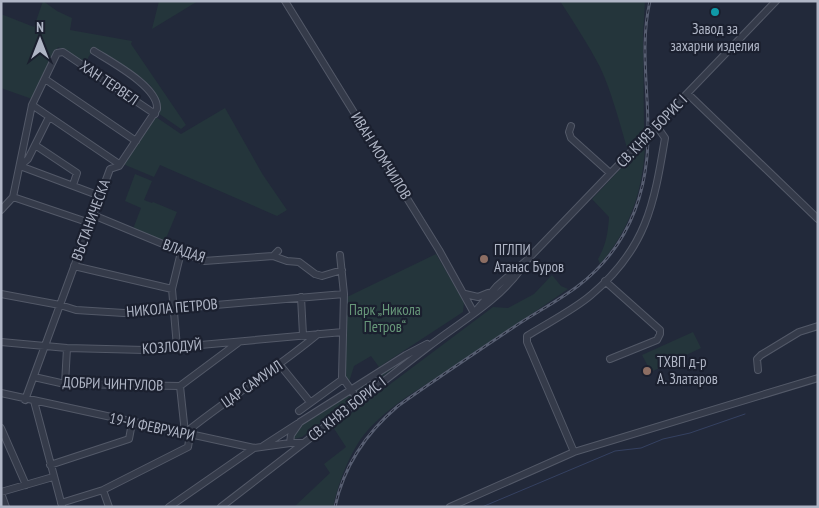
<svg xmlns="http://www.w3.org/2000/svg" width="819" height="508" font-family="'PT Sans Narrow',sans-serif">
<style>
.green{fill:#24353b}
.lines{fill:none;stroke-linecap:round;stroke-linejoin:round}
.stream{stroke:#354161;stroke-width:1}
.minor-casing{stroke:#535968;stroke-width:8}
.minor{stroke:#353b4a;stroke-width:6}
.rail-casing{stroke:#575e71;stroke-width:3}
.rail{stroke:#1b202f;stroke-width:1;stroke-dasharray:4;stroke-linecap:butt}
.culture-dot{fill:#0f9aa8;stroke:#1b202f;stroke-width:2}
.education-dot{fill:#8d6e63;stroke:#1b202f;stroke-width:2}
.labels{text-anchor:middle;stroke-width:4.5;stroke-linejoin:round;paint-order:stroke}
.poi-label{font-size:15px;fill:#b0b6c6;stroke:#1b202f;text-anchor:start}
.street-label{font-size:15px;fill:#b0b6c6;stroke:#1b202f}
.park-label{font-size:15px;fill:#679779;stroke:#1b202f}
</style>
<rect width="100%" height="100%" fill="#22293a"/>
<path class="green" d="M43 1 57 11 72 18 70 30 132 41 131 44 186 125 181 129 158 113C159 101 157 94 150 85L94 48 85 63 58 47 32 99 1 88V14L34 27Z
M159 1H198L152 29Z
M560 1H645L643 36 644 129 627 148C619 121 612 93 600 67 588 44 574 23 560 1Z
M225 108 263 175 287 210 277 216 160 165 154 177 123 164 156 117 181 134Z
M645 143C644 188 630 230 600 264L598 259C606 245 608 233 609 217L592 199Z
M135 174 152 181 144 200 152 203 153 202 177 212 164 243 133 229 141 208 125 201Z
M436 254 464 302 463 312 379 367 371 356 354 366 349 382 345 375 347 297Z
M552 275 561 286 568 289C527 318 484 345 442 374 413 393 381 411 360 440 347 460 338 484 333 507H294L330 473 324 464 346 447 333 427 493 307 508 308 534 294Z
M693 332 701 348 651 372 642 355Z
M408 357 358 395 355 391Z
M351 393 354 397 302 437 294 439V436L302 424Z"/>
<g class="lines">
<path class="stream" d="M482 507 615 451 641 448 663 439 690 433 745 414"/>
<defs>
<path id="minor" d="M285 1 439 250 474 313
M45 79 136 141
M688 94 818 219
M32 105 119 164
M49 117 28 159 20 166 100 196
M571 126 569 132 571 138 610 173
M35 145 77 173 73 185
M13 197 90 223
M1 210 13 197 32 105 57 53 63 52 155 114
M93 215 204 261 273 256 278 251
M340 255 344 294 342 377 359 401
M273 256 287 261 299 262 315 274 322 276 342 270
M74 266 172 289
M605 281 660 330V334L657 340 610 359
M1 294 60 305 76 310 124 313 344 294
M465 294 478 297 488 293
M301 297 303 335
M474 313 497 286 527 260 776 1
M1 342 67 348 145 350 343 332
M177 347 172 289 181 252
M280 365 310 402
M758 370 757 359 761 355 799 332 818 326
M34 377 65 384 180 386 239 342
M65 384 67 348
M180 386 185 433
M1 393 254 448 290 443H303
M25 400 110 169 119 166 157 109C159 87 111 62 94 51
M34 401 62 506
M299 411 343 379
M1 428 26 485
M185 433C228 398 275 370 318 334
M290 443 291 435 300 422 406 355 427 344
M263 446 297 424
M574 452 527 342V336C546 324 575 309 591 295 646 249 654 205 665 138L656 125
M50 465 129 439 132 423
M103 490 109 507
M1 492 53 477
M1 493 6 507
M61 503 103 490 188 447 190 435
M169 507 254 448
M221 507C290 454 359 401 428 347 460 322 497 302 521 269
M450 507 574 452 818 378"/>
</defs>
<use href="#minor" class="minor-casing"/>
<use href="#minor" class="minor"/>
<defs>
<path id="rail" d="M335 507C344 465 366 433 398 406 436 379 475 353 514 327 535 313 558 301 578 286 620 254 642 209 647 157 652 105 638 52 650 1"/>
</defs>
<use href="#rail" class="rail-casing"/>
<use href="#rail" class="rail"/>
</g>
<circle class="culture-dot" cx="715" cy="12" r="5"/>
<g class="education-dot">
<circle cx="484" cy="259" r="5"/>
<circle cx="647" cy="371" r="5"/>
</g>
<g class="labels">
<g class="poi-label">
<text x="715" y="34" text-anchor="middle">Завод за<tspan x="715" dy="17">захарни изделия</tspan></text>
<text x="494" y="255">ПГЛПИ<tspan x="494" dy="17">Атанас Буров</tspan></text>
<text x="657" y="367">ТХВП д-р<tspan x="657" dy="17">А. Златаров</tspan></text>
</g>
<g class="street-label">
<text transform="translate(109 83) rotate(34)" y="5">ХАН ТЕРВЕЛ</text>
<text transform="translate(652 131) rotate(-46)" y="5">СВ. КНЯЗ БОРИС I</text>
<text transform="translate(381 156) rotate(58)" y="5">ИВАН МОМЧИЛОВ</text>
<text transform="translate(91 220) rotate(-70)" y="5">ВЪСТАНИЧЕСКА</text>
<text transform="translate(184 251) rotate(19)" y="5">ВЛАДАЯ</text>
<text transform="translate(172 308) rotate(-5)" y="5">НИКОЛА ПЕТРОВ</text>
<text transform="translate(172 347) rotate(-4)" y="5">КОЗЛОДУЙ</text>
<text transform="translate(113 384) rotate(2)" y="5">ДОБРИ ЧИНТУЛОВ</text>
<text transform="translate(252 384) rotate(-35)" y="5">ЦАР САМУИЛ</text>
<text transform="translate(347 409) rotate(-38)" y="5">СВ. КНЯЗ БОРИС I</text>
<text transform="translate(152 427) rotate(12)" y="5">19-И ФЕВРУАРИ</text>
</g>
<g class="park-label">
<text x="385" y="315">Парк „Никола<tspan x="385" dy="17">Петров“</tspan></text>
</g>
</g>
<rect width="819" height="508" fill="none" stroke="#b0b6c6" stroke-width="5"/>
<g transform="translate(40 40)" stroke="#1b202f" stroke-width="4" paint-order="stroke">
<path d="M0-4L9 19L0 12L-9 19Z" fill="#b0b6c6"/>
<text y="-8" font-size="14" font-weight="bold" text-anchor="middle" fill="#b0b6c6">N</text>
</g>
</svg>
